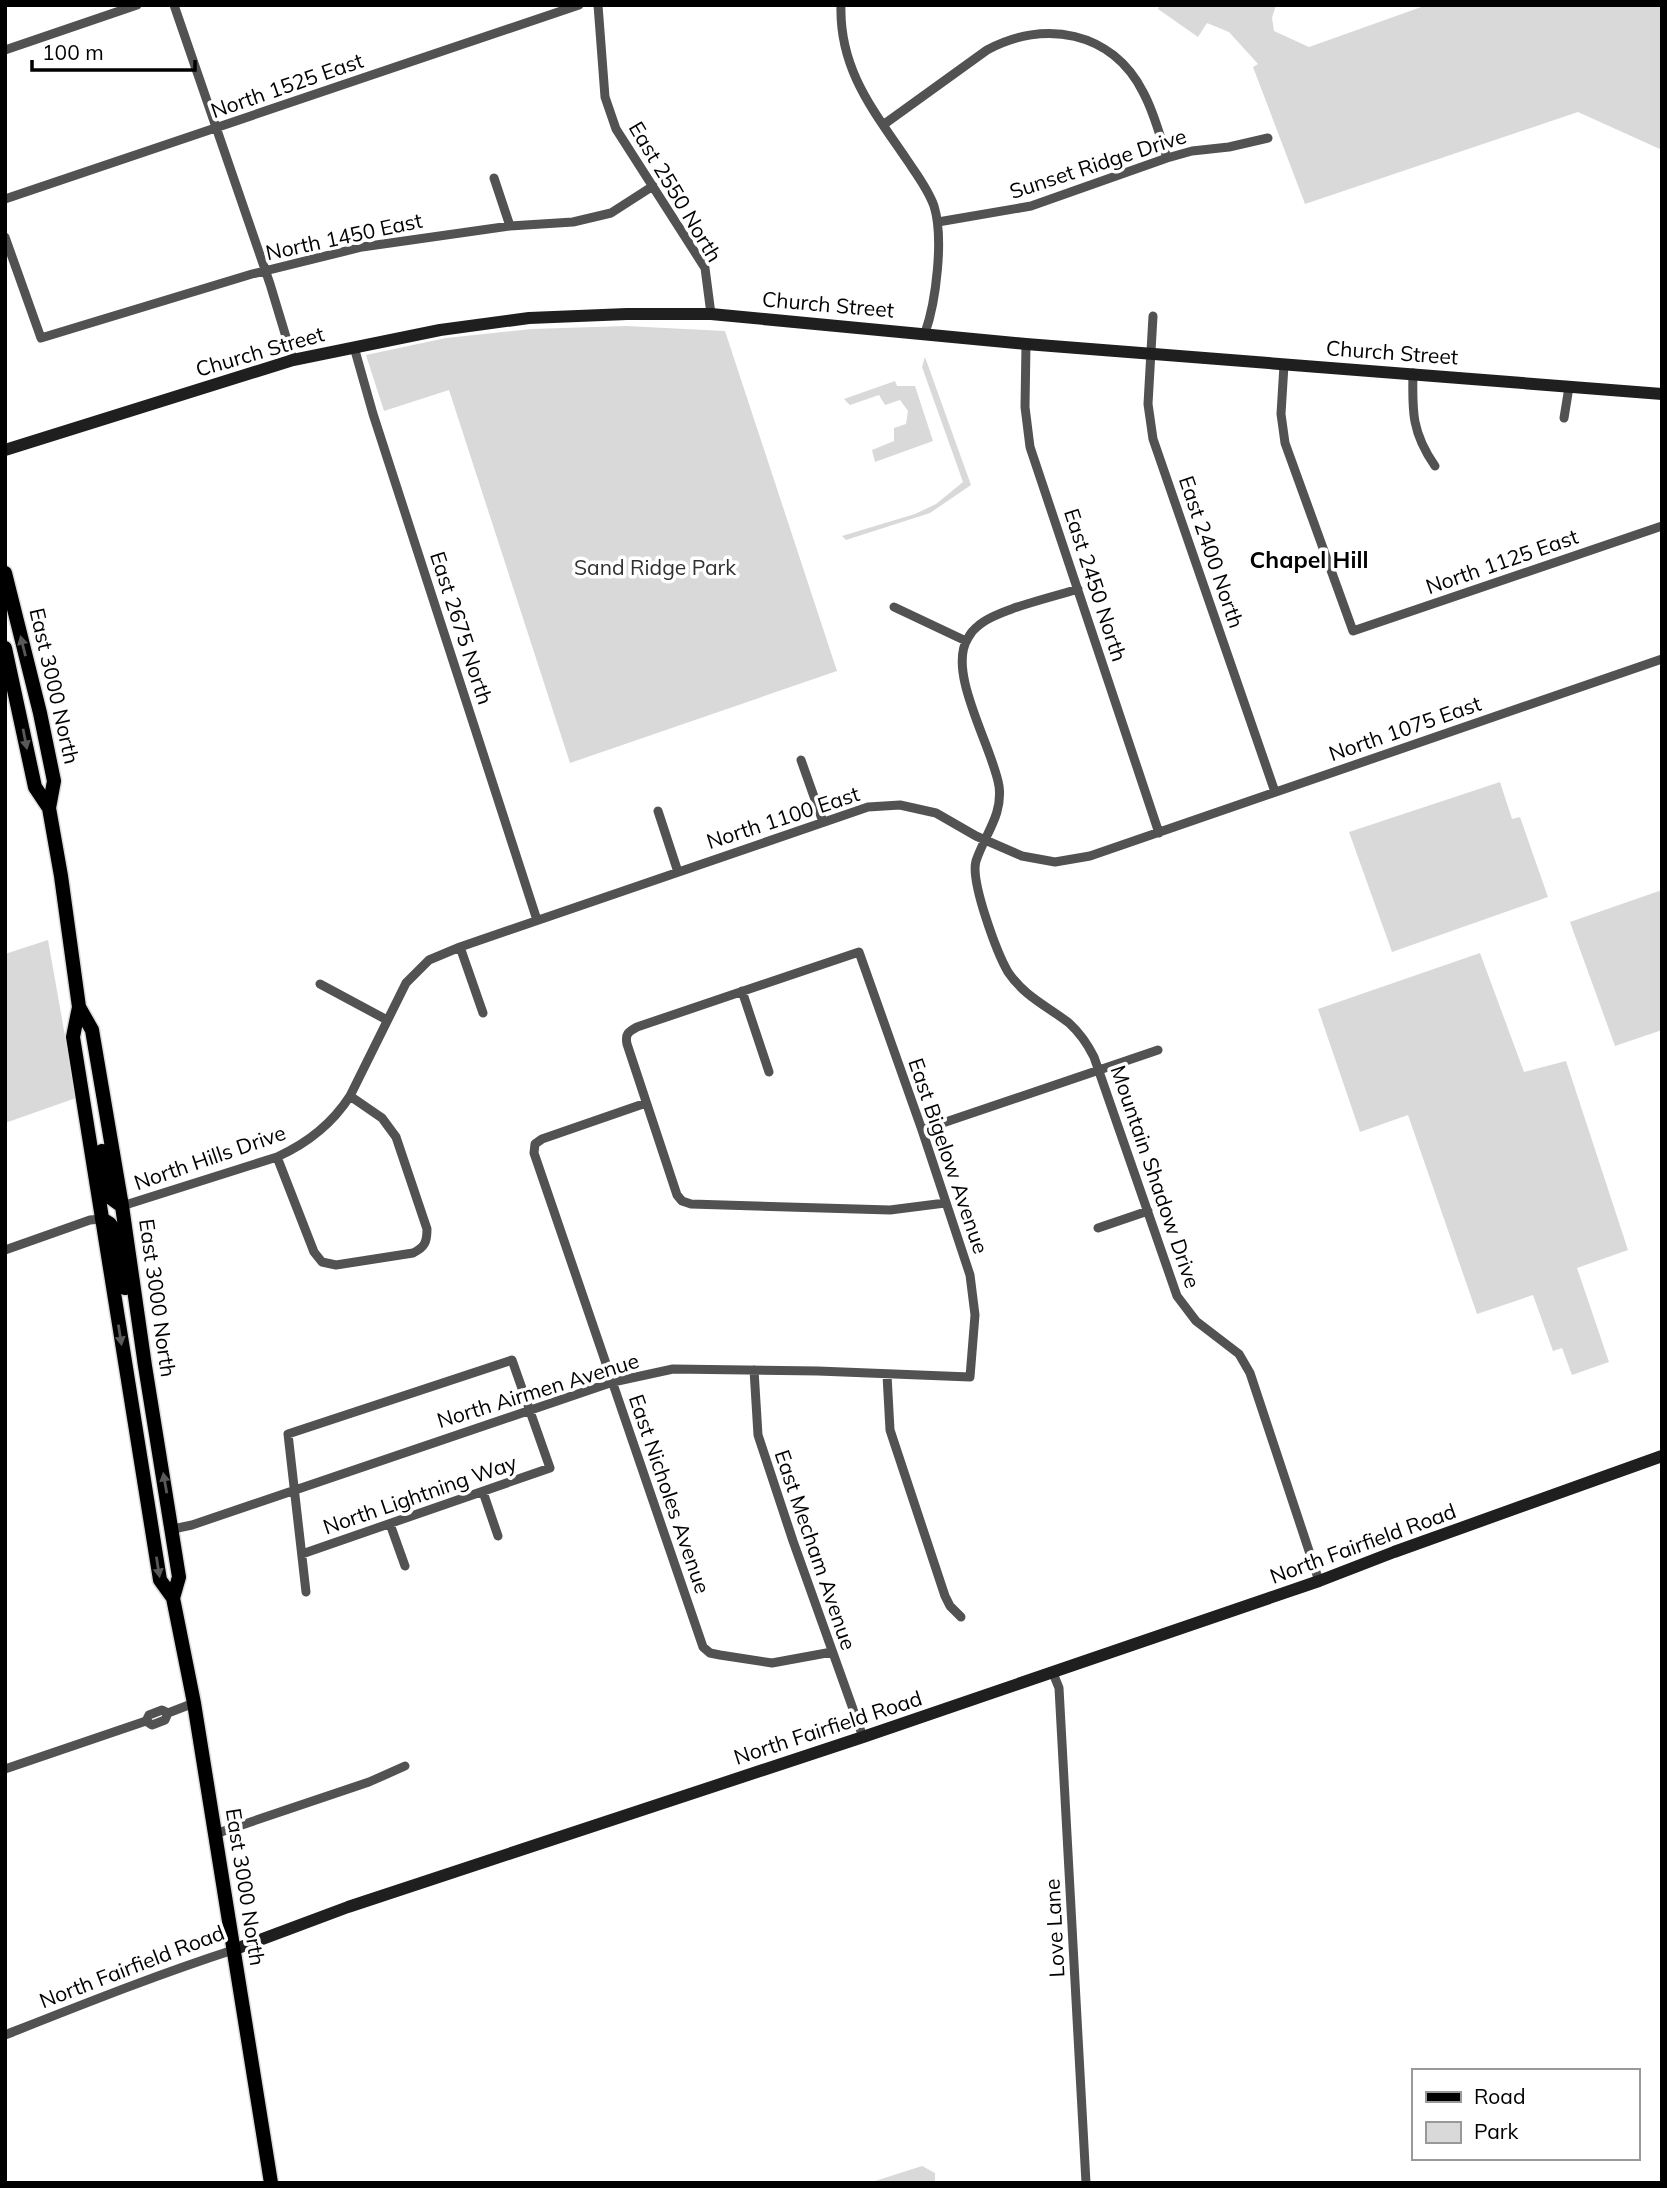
<svg xmlns="http://www.w3.org/2000/svg" width="1667" height="2188" font-family="Mulish,sans-serif">
<style>
.green{fill:#d9d9d9}
.lines{fill:none;stroke-linecap:round;stroke-linejoin:round}
.primary-casing{stroke:#dbdbdb;stroke-width:17}
.street{stroke:#525252;stroke-width:9}
.secondary{stroke:#1f1f1f;stroke-width:12}
.primary{stroke:#000;stroke-width:14}
.oneway{fill:#595959}
.labels{text-anchor:middle;stroke-width:7;stroke-linejoin:round;paint-order:stroke}
.street-label{font-size:21px;fill:#000;stroke:#fff}
.park-label{font-size:21px;fill:#303030;stroke:#fff}
.neighbourhood-label{font-size:23px;font-weight:bold;fill:#000;stroke:#fff}
</style>
<rect width="100%" height="100%" fill="#fff"/>
<path class="green" d="M1160 5H1276L1272 18 1274 31 1309 47 1427 5H1662V150L1578 112 1305 204 1253 67 1258 64 1229 32 1207 23 1198 37 1158 9Z
M626 326 725 331 837 671 570 763 449 390 384 411 366 355 446 338 532 329Z
M925 357 971 485 930 513 846 540 842 536 915 514 936 504 963 482 922 367Z
M895 381 897 386H915L933 441 875 462 872 450 894 441V428L906 424 908 411 900 400 885 405 879 395 850 405 844 399Z
M1500 782 1512 819 1520 817 1548 897 1392 952 1349 832Z
M1662 890V1030L1615 1046 1570 922Z
M48 940 76 1098 5 1123V954Z
M1480 953 1524 1072 1566 1061 1628 1250 1577 1268 1609 1362 1572 1375 1562 1348 1553 1351 1533 1295 1477 1314 1408 1115 1360 1132 1318 1009Z
M922 2166 935 2173V2183H869Z"/>
<g class="lines">
<defs>
<path id="primary" d="M5 573 40 713 54 781 49 808 61 876 79 1007 73 1037 160 1580 173 1598 194 1703 271 2183
M5 648 35 787 49 808
M79 1007 92 1030 122 1206 145 1366 179 1577 173 1598
M102 1151 109 1193 111 1198 122 1206
M102 1219 110 1224 115 1232 125 1288"/>
</defs>
<use href="#primary" class="primary-casing"/>
<path class="street" d="M174 5 270 284 293 360
M598 5 605 97 616 129 705 268 711 314
M841 5C839 69 873 110 907 160 917 175 928 189 934 206 944 238 936 302 925 333
M5 50 137 5
M883 125 987 50C1044 19 1112 31 1143 92 1154 112 1160 136 1167 158
M494 178 510 226
M5 199 579 5
M938 222 1031 206 1167 158 1192 151 1229 147 1268 138
M5 237 41 338 252 274 362 247 510 226 573 222 611 213 653 186
M1153 316 1148 404 1153 439 1275 792
M1026 344 1025 407 1030 447 1159 833
M354 347 373 414 537 920
M1284 365 1281 414 1285 443 1353 631 1662 526
M1413 373C1412 412 1412 433 1435 466
M1564 418 1569 387
M1078 589C1053 597 995 610 978 626 974 629 970 634 968 638 946 672 993 748 999 786 1003 815 985 834 976 861 970 881 997 953 1008 972 1024 996 1047 1006 1069 1023 1080 1033 1088 1045 1094 1057L1177 1296 1196 1321 1239 1354 1250 1373 1319 1581
M894 607 966 641
M801 760 823 822
M658 811 678 872
M460 947 483 1013
M320 984 387 1020
M742 991 769 1072
M646 1103 542 1139 535 1144 534 1153 703 1647 710 1653 720 1655 772 1663 832 1652
M922 1130 1158 1050
M277 1157 314 1252 322 1262 336 1265 413 1253C425 1247 427 1242 427 1229L396 1137 382 1118 350 1096
M122 1206 277 1157C308 1143 332 1124 350 1096L406 983 429 960 460 947 868 807 900 805 936 813 976 836 1022 856 1055 862 1090 856 1662 659
M1098 1228 1148 1211
M5 1250 90 1220 102 1219
M754 1370 758 1435 793 1541 863 1737
M887 1375 890 1430 945 1596 950 1606 961 1617
M483 1492 498 1536
M390 1524 405 1566
M173 1529 192 1525 613 1382 673 1369 818 1371 970 1377 975 1315 970 1275 922 1130 859 952 637 1027C628 1032 625 1034 627 1044L677 1195 682 1201 691 1204 890 1210 945 1203
M302 1554 550 1468 512 1360 288 1434 306 1592
M1053 1673 1059 1688 1086 2183
M168 1713 165 1720 152 1725 146 1721 149 1715 162 1710 168 1713 194 1703
M5 1769 146 1721
M215 1834 369 1782 405 1766
M5 2035C81 2005 156 1975 233 1950"/>
<path class="secondary" d="M5 450 293 360 440 330 529 318 627 314H711L1026 344 1662 394
M233 1950 348 1907 863 1737 1319 1581 1394 1552 1662 1456"/>
<use href="#primary" class="primary"/>
</g>
<defs><path id="oneway-solid" d="M-6-.8H1V-3.2L6.5 0L1 3.2V.8H-6Z" transform="scale(1.75)"/></defs>
<g class="oneway">
<use href="#oneway-solid" transform="translate(23 646) rotate(-104)"/>
<use href="#oneway-solid" transform="translate(25 739) rotate(79)"/>
<use href="#oneway-solid" transform="translate(120 1335) rotate(81)"/>
<use href="#oneway-solid" transform="translate(165 1483) rotate(-100)"/>
<use href="#oneway-solid" transform="translate(158 1567) rotate(81)"/>
</g>
<g class="labels">
<g class="street-label">
<text transform="translate(287 86) rotate(-19)" y="7">North 1525 East</text>
<text transform="translate(1098 164) rotate(-18)" y="7">Sunset Ridge Drive</text>
<text transform="translate(675 192) rotate(59)" y="7">East 2550 North</text>
<text transform="translate(344 237) rotate(-12)" y="7">North 1450 East</text>
<text transform="translate(828 305) rotate(5)" y="7">Church Street</text>
<text transform="translate(260 352) rotate(-16)" y="7">Church Street</text>
<text transform="translate(1392 353) rotate(4)" y="7">Church Street</text>
<text transform="translate(1211 552) rotate(71)" y="7">East 2400 North</text>
<text transform="translate(1502 562) rotate(-19)" y="7">North 1125 East</text>
<text transform="translate(1095 585) rotate(72)" y="7">East 2450 North</text>
<text transform="translate(461 628) rotate(72)" y="7">East 2675 North</text>
<text transform="translate(54 686) rotate(77)" y="7">East 3000 North</text>
<text transform="translate(1405 729) rotate(-19)" y="7">North 1075 East</text>
<text transform="translate(783 818) rotate(-18)" y="7">North 1100 East</text>
<text transform="translate(948 1156) rotate(71)" y="7">East Bigelow Avenue</text>
<text transform="translate(210 1158) rotate(-19)" y="7">North Hills Drive</text>
<text transform="translate(1155 1177) rotate(71)" y="7">Mountain Shadow Drive</text>
<text transform="translate(157 1298) rotate(82)" y="7">East 3000 North</text>
<text transform="translate(538 1391) rotate(-17)" y="7">North Airmen Avenue</text>
<text transform="translate(669 1494) rotate(71)" y="7">East Nicholes Avenue</text>
<text transform="translate(420 1495) rotate(-19)" y="7">North Lightning Way</text>
<text transform="translate(1363 1544) rotate(-20)" y="7">North Fairfield Road</text>
<text transform="translate(815 1550) rotate(71)" y="7">East Mecham Avenue</text>
<text transform="translate(828 1728) rotate(-18)" y="7">North Fairfield Road</text>
<text transform="translate(245 1887) rotate(81)" y="7">East 3000 North</text>
<text transform="translate(1055 1928) rotate(-93)" y="7">Love Lane</text>
<text transform="translate(132 1967) rotate(-21)" y="7">North Fairfield Road</text>
</g>
<g class="park-label">
<text x="655" y="575">Sand Ridge Park</text>
</g>
<g class="neighbourhood-label">
<text x="1309" y="568">Chapel Hill</text>
</g>
</g>
<rect width="1667" height="2188" fill="none" stroke="#000000" stroke-width="14"/>
<rect x="1412" y="2069" width="228" height="91" fill="#ffffff" stroke="#999999" stroke-width="2"/>
<rect x="1426" y="2092" width="35" height="10" fill="#000000" stroke="#999999" stroke-width="2"/>
<text x="1474" y="2104" font-size="21" fill="#000000">Road</text>
<rect x="1426" y="2122" width="35" height="21" fill="#d9d9d9" stroke="#999999" stroke-width="2"/>
<text x="1474" y="2139" font-size="21" fill="#000000">Park</text>
<path d="M32 60v10h163v-10" fill="none" stroke="#000000" stroke-width="3.5"/>
<text x="42" y="60" font-size="21" fill="#000000" stroke="#ffffff" stroke-width="5" paint-order="stroke">100 m</text>
</svg>
